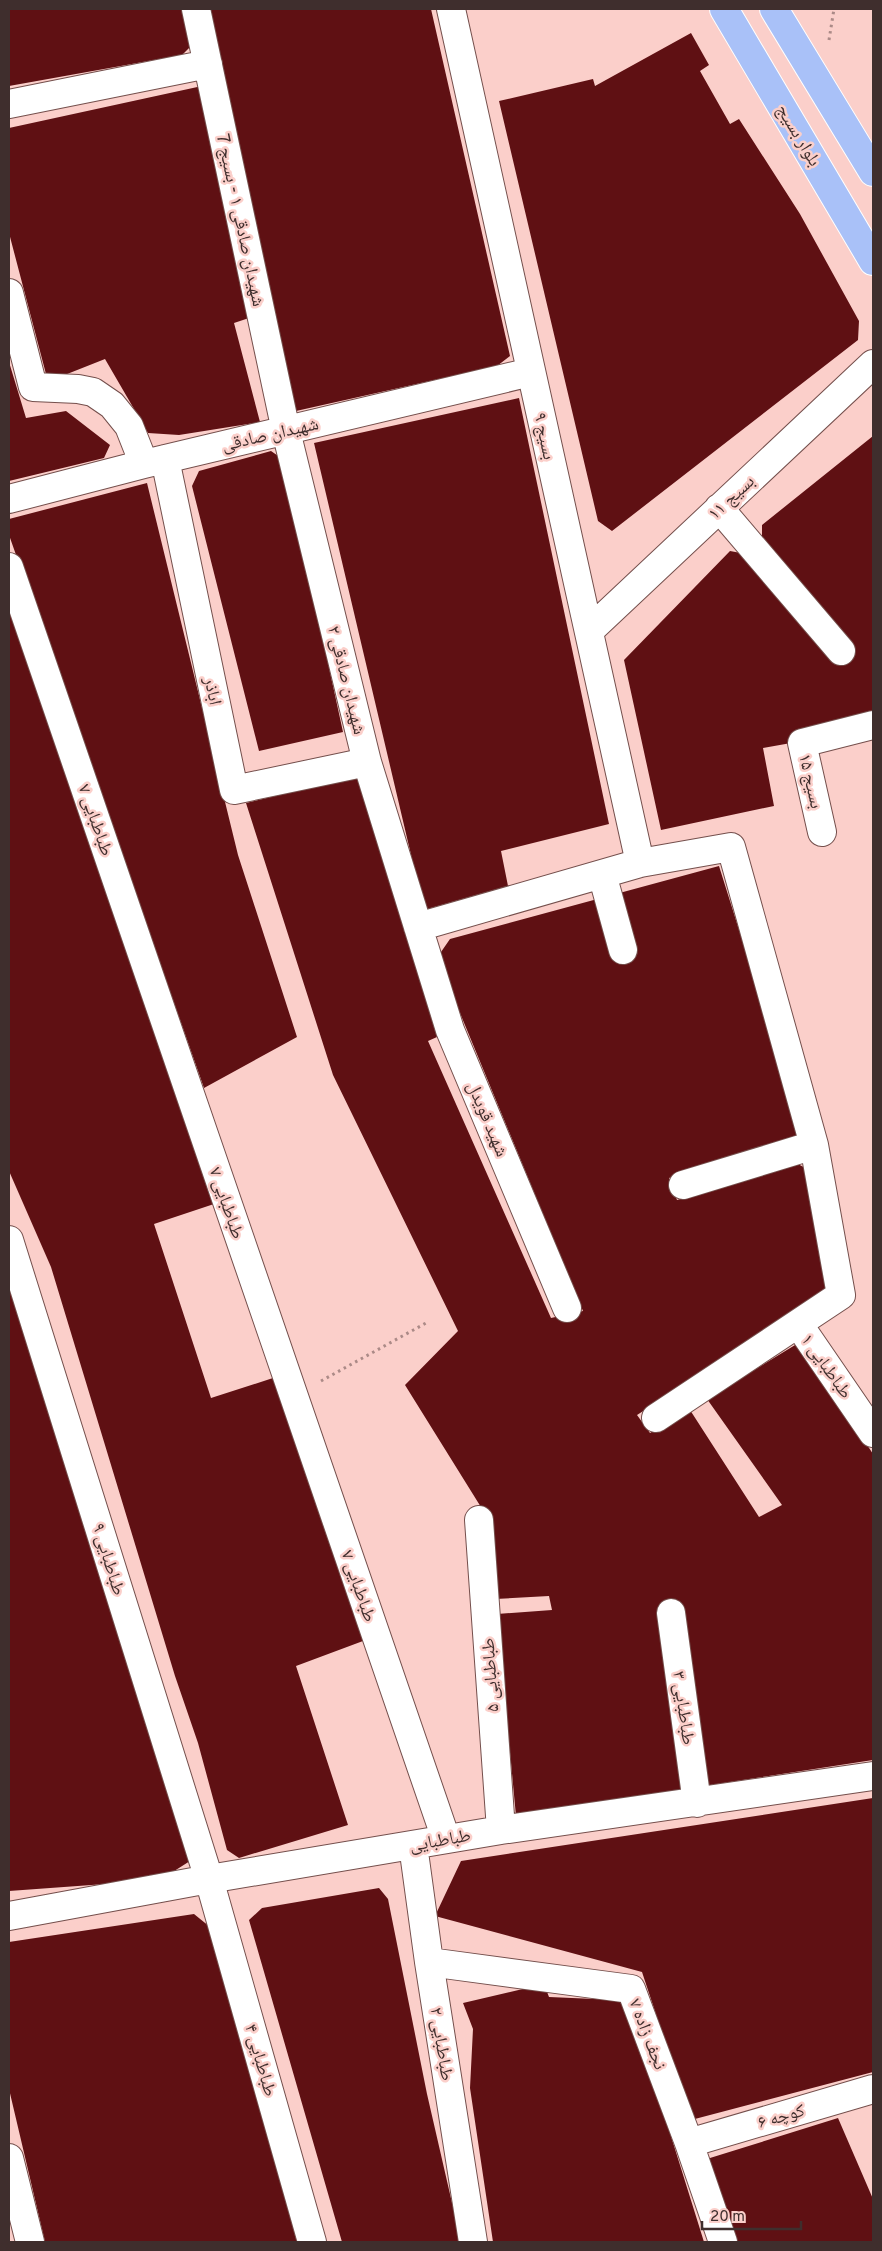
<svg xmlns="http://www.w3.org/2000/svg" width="882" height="2251" font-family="Overpass,'Noto Naskh Arabic',sans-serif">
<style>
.building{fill:#5f1013}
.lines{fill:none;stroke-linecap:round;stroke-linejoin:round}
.minor-casing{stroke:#744f4c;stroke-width:30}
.major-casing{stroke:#fff;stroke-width:30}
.path{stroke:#ab8a87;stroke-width:3;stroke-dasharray:2.5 4;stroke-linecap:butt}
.minor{stroke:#fff;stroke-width:28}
.major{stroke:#a9c1f8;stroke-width:28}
.labels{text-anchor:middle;stroke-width:5;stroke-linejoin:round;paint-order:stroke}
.street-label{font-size:18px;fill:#3f2e2d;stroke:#fbcfca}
</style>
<rect width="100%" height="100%" fill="#fbcfca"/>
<path class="building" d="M9 9H183L191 46 182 55 9 86Z
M207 9H431L510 356 497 366 296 411Z
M691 33 709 65 700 71 730 124 739 119 800 214 859 321 858 340 612 531 598 521 499 101 593 79 595 86Z
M202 86 249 318 234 323 260 422 179 435 148 433 105 359 57 378 46 374 9 233V128Z
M9 362 26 418 66 411 110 445 104 458 9 481Z
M519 398 609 824 501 851 508 886 424 910 314 443Z
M873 436V719L791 743 763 748 774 806 661 830 624 660 730 551 746 554 762 543V525Z
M271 451 284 460 343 732 259 751 192 486 199 471Z
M147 483 238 855 297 1037 204 1088 9 535V519Z
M9 604 214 1204 154 1224 211 1398 273 1378 363 1641 296 1666 348 1825 239 1858 227 1850 198 1743 175 1676 51 1267 9 1171Z
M359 776 437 1037 428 1041 551 1318 583 1311 441 967V952L450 939 719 866 803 1134 669 1178 677 1200 796 1163 811 1171 832 1290 637 1415 650 1433 690 1410 759 1517 782 1505 707 1399 800 1342 873 1454V1760L704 1786 677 1604 659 1606 684 1793 516 1816 497 1614 552 1610 549 1596 495 1599 489 1520 405 1385 458 1331 333 1075 246 803Z
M9 1287 190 1861 160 1880 9 1891Z
M873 1798V2072L691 2120 642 1972 435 1916 461 1861Z
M379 1888 388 1899 427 2094 461 2242H342L249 1920 262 1908Z
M194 1914 210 1927 297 2242H45L9 2089V1942Z
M544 1984 549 1997 618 2000 631 2008 704 2242H493L470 2088 473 2029 463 2003Z
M838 2118 873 2199V2242H736L706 2166 710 2158Z"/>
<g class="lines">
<defs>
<path id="minor" d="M196 9 286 431 367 762 450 1030 567 1308
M451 9 640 863
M9 104 208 64
M9 293 33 387 78 389 93 392 112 405 129 426 144 464
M165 459 234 790 367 762
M9 499 144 464 531 372
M719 508 841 651
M9 567 446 1839
M589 631 873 364
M822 832 802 743 873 725
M602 874 623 950
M418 927 640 863 731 847 814 1145 841 1295 656 1418
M683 1185 814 1145
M9 1240 209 1879 312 2242
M799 1325 873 1433
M479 1520 501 1830
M671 1613 697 1803
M413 1845 429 1962 473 2242
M9 1916 209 1879 501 1830 873 1776
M429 1962 631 1989 689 2143 723 2242
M689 2143 873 2089
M9 2158 30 2242"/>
<path id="major" d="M724 9 873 261
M774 9 873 172"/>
</defs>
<use href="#minor" class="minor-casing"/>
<use href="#major" class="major-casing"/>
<path class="path" d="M829 40 834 9
M321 1381 426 1323"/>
<use href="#minor" class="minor"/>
<use href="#major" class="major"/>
</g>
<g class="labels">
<g class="street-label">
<text transform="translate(799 135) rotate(59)" y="6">بلوار بسیج</text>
<text transform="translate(241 220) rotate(78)" y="6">شهیدان صادقی ۱ - بسیج 7</text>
<text transform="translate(270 434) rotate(-13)" y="6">شهیدان صادقی</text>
<text transform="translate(545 436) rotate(78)" y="6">بسیج ۹</text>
<text transform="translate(731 497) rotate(-43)" y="6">بسیج ۱۱</text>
<text transform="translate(347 680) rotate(76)" y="6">شهیدان صادقی ۲</text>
<text transform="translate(213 691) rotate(78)" y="6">اباذر</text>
<text transform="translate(811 781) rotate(77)" y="6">بسیج ۱۵</text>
<text transform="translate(96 820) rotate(71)" y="6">طباطبایی ۷</text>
<text transform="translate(488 1119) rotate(67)" y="6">شهید قویدل</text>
<text transform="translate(227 1203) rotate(71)" y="6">طباطبایی ۷</text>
<text transform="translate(827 1366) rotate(55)" y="6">طباطبایی ۱</text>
<text transform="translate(109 1559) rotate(73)" y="6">طباطبایی ۹</text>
<text transform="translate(359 1586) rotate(71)" y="6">طباطبایی ۷</text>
<text transform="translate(490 1675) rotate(-94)" y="6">طباطبایی ۵</text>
<text transform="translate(684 1708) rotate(82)" y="6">طباطبایی ۳</text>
<text transform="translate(440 1840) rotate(-10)" y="6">طباطبایی</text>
<text transform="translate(648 2034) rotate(69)" y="6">نجف زاده ۷</text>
<text transform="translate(442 2044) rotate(81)" y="6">طباطبایی ۲</text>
<text transform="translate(261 2060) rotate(74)" y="6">طباطبایی ۴</text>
<text transform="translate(781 2116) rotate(-16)" y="6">کوچه ۶</text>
</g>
</g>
<rect width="882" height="2251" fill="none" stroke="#3f2e2d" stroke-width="20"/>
<path d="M702 2221v8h99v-8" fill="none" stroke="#3f2e2d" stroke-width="2.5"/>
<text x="710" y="2221" font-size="15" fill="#3f2e2d" stroke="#fbcfca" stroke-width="4" paint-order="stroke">20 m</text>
</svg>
